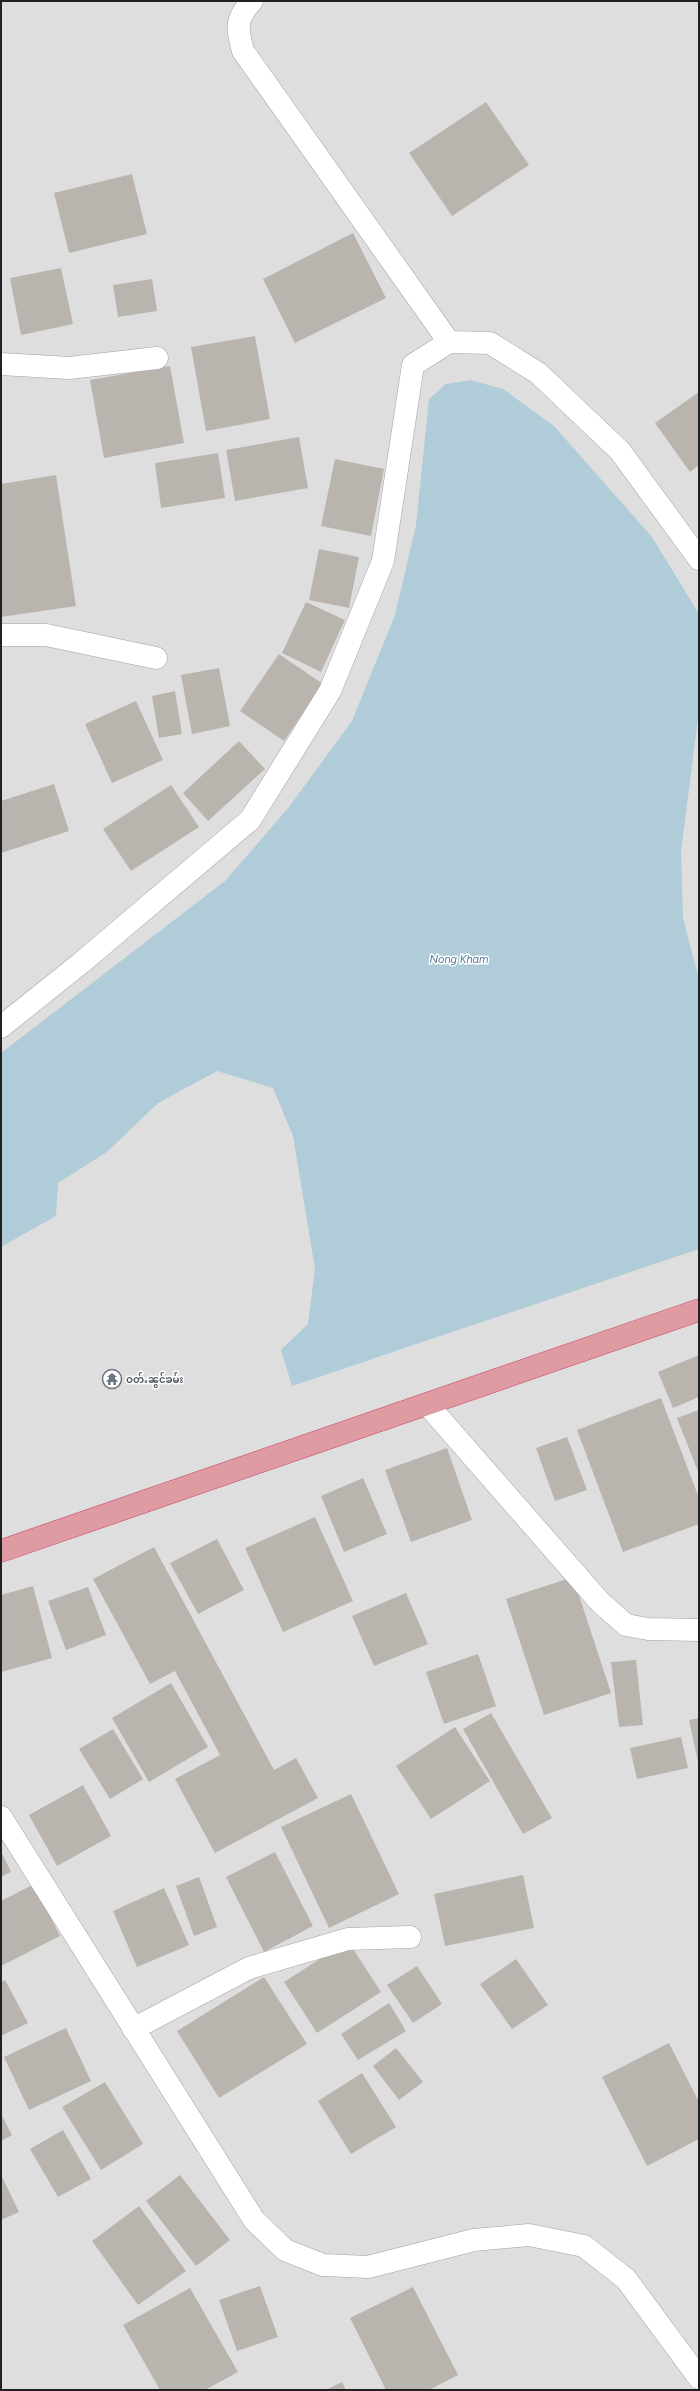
<svg xmlns="http://www.w3.org/2000/svg" width="700" height="2391" font-family="Figtree,'Noto Sans Myanmar',sans-serif">
<style>
.residential{fill:#dfdede}
.water{fill:#afccd8}
.building{fill:#bab4af}
.lines{fill:none;stroke-linecap:round;stroke-linejoin:round}
.minor-casing{stroke:#a2a2a2;stroke-width:23}
.highway-casing{stroke:#c73d61;stroke-width:23}
.minor{stroke:#fff;stroke-width:22}
.highway{stroke:#de9ba2;stroke-width:22}
.labels{text-anchor:middle;stroke-width:3;stroke-linejoin:round;paint-order:stroke}
.worship-label{font-size:10px;font-weight:bold;fill:#5b616d;stroke:#fff;text-anchor:start}
.water-label{font-size:11px;font-style:italic;fill:#5474a0;stroke:#fff}
</style>
<rect width="100%" height="100%" fill="#f0efe9"/>
<path class="residential" d="M1 1H699V2390H1Z"/>
<path class="water" d="M470 380 503 389 554 426 652 537 699 614V711L681 852 683 918 699 979V1249L292 1386 281 1350 308 1324 315 1269 293 1136 273 1088 217 1071 158 1103 107 1152 58 1183 56 1216 1 1247V1053L225 881 289 807 352 721 395 615 416 525 429 399 446 384Z"/>
<path class="building" d="M486 102 529 165 452 216 409 153Z
M132 174 147 234 69 253 54 193Z
M353 233 386 298 295 343 263 279Z
M61 268 73 324 21 335 10 278Z
M152 279 157 311 118 317 113 285Z
M255 336 270 419 206 431 191 347Z
M170 366 184 443 104 458 90 380Z
M699 392V465L690 472 655 423Z
M299 437 308 488 235 501 226 450Z
M218 453 225 498 161 508 155 463Z
M335 459 384 469 371 536 321 526Z
M56 475 76 606 1 617V484Z
M319 549 359 557 349 608 309 600Z
M306 602 345 620 321 672 282 653Z
M279 654 323 684 284 741 240 711Z
M219 668 230 726 192 734 181 675Z
M175 691 182 734 159 738 152 696Z
M136 701 163 760 112 783 85 724Z
M239 741 265 769 208 821 183 793Z
M54 784 69 831 1 853V801Z
M171 785 199 827 131 871 103 829Z
M699 1355V1397L673 1408 658 1372Z
M661 1398 699 1498V1524L623 1552 577 1430Z
M699 1410V1474L677 1418Z
M567 1437 587 1490 555 1501 536 1448Z
M447 1448 472 1520 411 1542 385 1470Z
M363 1478 387 1534 344 1552 321 1496Z
M315 1517 353 1601 283 1632 245 1548Z
M217 1539 244 1590 198 1614 170 1563Z
M154 1547 274 1770 296 1758 318 1798 215 1853 175 1779 220 1755 175 1671 150 1684 93 1579Z
M573 1577 611 1693 544 1715 506 1599Z
M33 1586 52 1658 1 1672V1595Z
M88 1587 106 1635 66 1650 48 1601Z
M406 1593 428 1644 374 1666 352 1616Z
M478 1654 496 1706 444 1724 426 1672Z
M636 1660 643 1725 619 1727 611 1662Z
M171 1683 208 1747 149 1782 112 1718Z
M491 1713 552 1818 523 1834 463 1729Z
M699 1718V1762H698L689 1720Z
M455 1727 490 1781 431 1819 396 1766Z
M113 1729 143 1779 110 1799 79 1749Z
M681 1737 688 1768 637 1779 630 1748Z
M83 1785 111 1836 57 1866 29 1815Z
M351 1794 399 1894 329 1928 281 1827Z
M1 1851 11 1872 1 1877Z
M275 1852 313 1926 264 1952 226 1877Z
M523 1875 534 1928 445 1946 434 1894Z
M199 1877 217 1927 194 1936 176 1886Z
M34 1884 60 1936 1 1966V1901Z
M164 1888 189 1945 137 1967 113 1911Z
M348 1941 381 1992 317 2033 284 1982Z
M516 1959 548 2005 512 2029 480 1984Z
M417 1966 442 2004 413 2023 387 1985Z
M264 1977 307 2044 219 2098 177 2031Z
M5 1980 28 2023 1 2036V1982Z
M389 2003 406 2031 358 2060 341 2034Z
M66 2028 91 2081 29 2110 4 2057Z
M669 2043 699 2102V2139L647 2166 602 2077Z
M396 2048 423 2082 399 2100 373 2066Z
M362 2073 396 2127 351 2154 318 2101Z
M105 2082 143 2144 101 2170 62 2107Z
M1 2114 12 2135 1 2141Z
M63 2130 91 2179 58 2197 30 2149Z
M1 2175 19 2212 1 2220Z
M180 2175 230 2240 196 2266 146 2201Z
M139 2206 186 2271 138 2305 92 2241Z
M260 2286 278 2337 237 2351 219 2300Z
M413 2287 458 2375 429 2390H386L350 2318Z
M190 2288 238 2372 205 2390H160L123 2325Z
M342 2382 346 2390H326Z"/>
<g class="lines">
<defs>
<path id="minor" d="M252 1C235 19 237 28 243 51L449 342
M1 364 69 368 157 358
M1 635H46L156 658
M1 1027 81 963 250 820 330 691 383 561 413 365 449 342 490 343 538 373 620 451 699 559
M427 1404 600 1602 626 1625 648 1629 699 1630
M1 1817 254 2220 285 2250 323 2265 368 2267 474 2240 529 2235 584 2246 626 2279 699 2378
M133 2029 249 1968 348 1939 410 1937"/>
<path id="highway" d="M1 1551 699 1310"/>
</defs>
<use href="#minor" class="minor-casing"/>
<use href="#highway" class="highway-casing"/>
<use href="#minor" class="minor"/>
<use href="#highway" class="highway"/>
</g>
<defs>
<symbol id="temple-ring" viewBox="-11 -11 22 22"><circle r="9.5" fill="#fff" stroke="#6b7280" stroke-width="1.5"/><path d="M0-6L5-2H3V0L6.5 2.5H4V6H1.5V3h-3V6H-4V2.5H-6.5L-3 0V-2H-5Z" fill="#6b7280"/></symbol>
</defs>
<g fill-rule="evenodd">
<use href="#temple-ring" x="101" y="1368" width="22" height="22"/>
</g>
<g class="labels">
<g class="worship-label">
<text x="126" y="1383">ဝတ်ႉၼွင်ၶမ်း</text>
</g>
<g class="water-label">
<text x="459" y="963">Nong Kham</text>
</g>
</g>
<rect width="700" height="2391" fill="none" stroke="#212121" stroke-width="4"/>
</svg>
